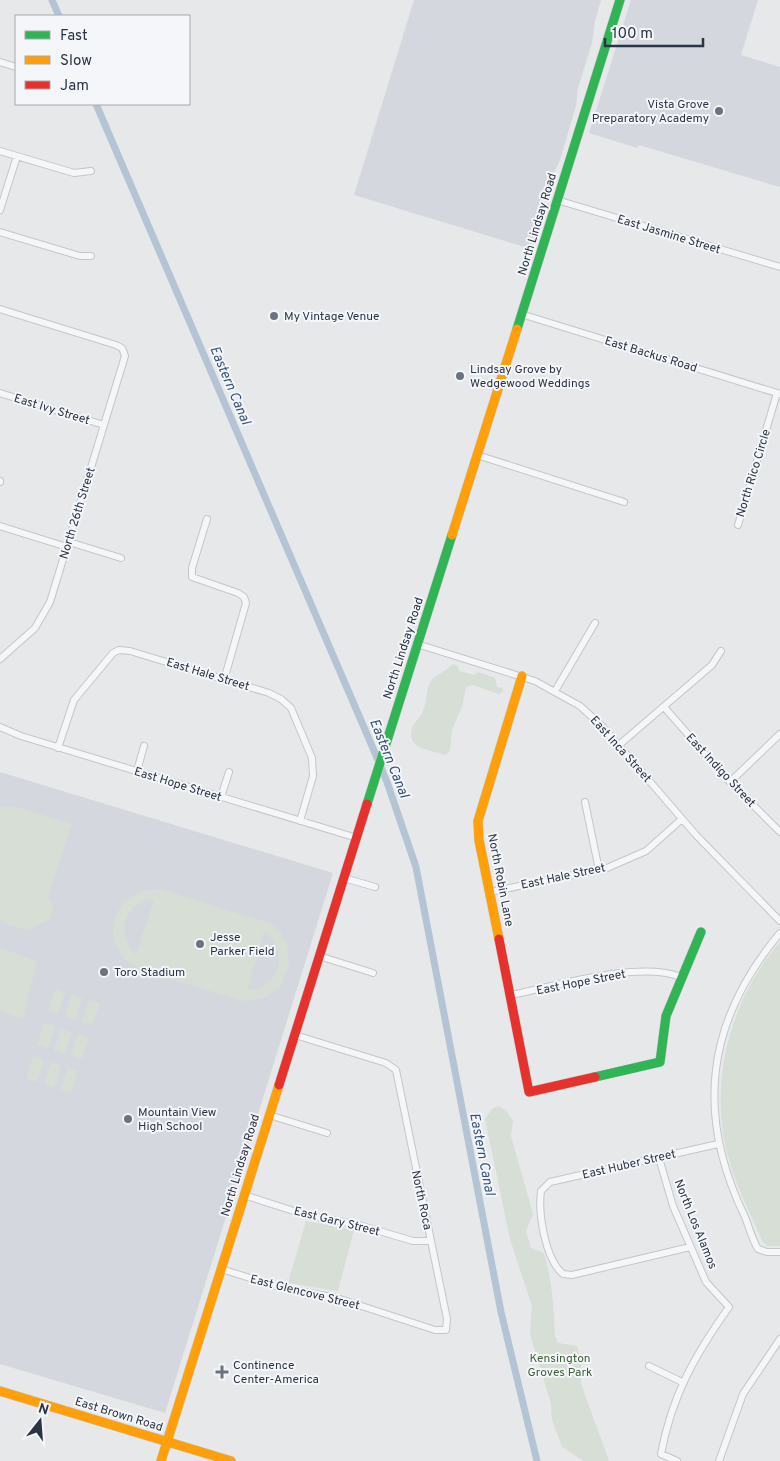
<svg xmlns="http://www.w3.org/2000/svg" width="780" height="1461" font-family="Overpass,sans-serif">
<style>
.built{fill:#d4d7dd}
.green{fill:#d6ded6;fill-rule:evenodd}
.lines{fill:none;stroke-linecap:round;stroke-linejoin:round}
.canal{stroke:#b4c4d5;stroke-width:7}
.street-casing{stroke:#c4c6c8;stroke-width:8}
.fast-casing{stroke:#c4c6c8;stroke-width:10}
.slow-casing{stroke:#c4c6c8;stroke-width:10}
.jam-casing{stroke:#c4c6c8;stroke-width:10}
.street{stroke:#f5f6f7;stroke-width:6}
.fast{stroke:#30b455;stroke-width:9}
.slow{stroke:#ff9f0a;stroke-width:9}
.jam{stroke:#e5322d;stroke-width:9}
.poi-dot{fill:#6c737f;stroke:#f4f6f9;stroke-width:2}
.labels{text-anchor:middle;stroke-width:4;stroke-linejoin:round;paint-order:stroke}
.poi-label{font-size:12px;fill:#2b3445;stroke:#f4f6f9;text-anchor:start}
.street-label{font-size:12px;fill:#2b3445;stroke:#f4f6f9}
.park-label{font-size:12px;fill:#3f6138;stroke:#f4f6f9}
.water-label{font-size:14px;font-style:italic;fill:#34527a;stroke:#f4f6f9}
</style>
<rect width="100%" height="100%" fill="#e6e8ea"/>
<path class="built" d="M414 0H601L595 21 592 43 578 88 576 106 560 160 546 190 535 227 534 244 531 249 354 195Z
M631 0H758L741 55 780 67V187L639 145 637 148 589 133Z
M0 772 333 873 165 1413 0 1364Z"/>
<path class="green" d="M452 664 458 666 459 671 474 675 478 672 495 678 497 687 502 688 503 691 499 694 473 685 466 687 462 707 452 730 450 751 446 755C429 750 404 748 413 726 415 721 421 717 423 711 427 702 426 688 431 681 437 673 447 672 452 664Z
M13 806 72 824 48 897 54 906 49 920 27 930 8 925 0 919V807Z
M161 889 272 924 281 933 287 944 289 965 281 986 264 998 243 1001 144 971C95 952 107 888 161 889ZM154 900 136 955C116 935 123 901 154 900ZM259 930C292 943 282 989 247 990L264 934Z
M780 942V1246H767L762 1241C751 1213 735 1186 728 1156 708 1083 730 999 780 942Z
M0 948 37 961 23 1019 0 1011Z
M55 989 65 992 58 1014 48 1011Z
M72 994 82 998 75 1020 65 1017Z
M89 1000 100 1003 93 1025 82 1022Z
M44 1023 55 1026 48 1048 37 1045Z
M61 1029 72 1032 65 1054 54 1051Z
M78 1033 89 1037 82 1059 71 1056Z
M33 1056 44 1060 37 1082 26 1079Z
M51 1062 61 1065 54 1088 44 1084Z
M68 1067 78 1071 71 1093 61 1090Z
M498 1106 506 1110 513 1121 511 1136 533 1214 526 1231 531 1248 544 1253C552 1279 554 1309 555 1336L558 1343 577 1346 581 1362V1384L609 1461H584L562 1447 552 1420 551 1404 530 1334 532 1306 510 1239 485 1119 492 1109Z
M306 1221 354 1230 338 1291 288 1283Z"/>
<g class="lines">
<path class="canal" d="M52 0 59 16
M96 104 372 746 387 782 416 867 501 1312 537 1461"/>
<defs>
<path id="street" d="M0 62 16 67
M0 151 74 173 91 171
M557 200 780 267
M0 210 17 156
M0 232 80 256H91
M0 309 116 345 122 348 125 356 50 602 35 628 0 659
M521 314 780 394
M0 393 104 425
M477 455 624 502
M0 482V481
M207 519 192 568V577L238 593 244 597 246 603 224 680
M738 525 777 393
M0 526 67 547
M69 542 121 558
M417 644 535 681 580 706 602 726 696 835 780 921
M555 691 595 623
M664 707 730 782 780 832
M0 727 21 736 357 838
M619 745 712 665 721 651
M58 748 74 700 113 653 119 650 130 651 269 693 281 699 291 708 312 758 313 776 300 821
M137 771 144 746
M730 782 780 734
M221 797 229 772
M585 802 599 870
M344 878 375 887
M490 892 607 868 646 851 682 819
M780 933C706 1021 695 1114 745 1217 749 1227 752 1239 758 1249L767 1252H780
M319 956 373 973
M511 995C556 986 639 960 681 977
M269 1115 327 1133
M659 1158 673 1206 706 1282 729 1307C695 1355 672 1395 661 1454L677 1461
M244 1195 306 1215 359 1225 413 1241H431
M690 1247 572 1275 563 1274C545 1259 538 1213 541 1191L550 1182 718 1144
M221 1269 282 1288 337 1298 435 1330H446L447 1319 396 1070 386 1063 295 1035
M649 1366 682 1382
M719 1461 743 1394 780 1339"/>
<path id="fast" d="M517 329 620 0
M367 804 452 535
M595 1077 660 1062 666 1016 701 932"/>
<path id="slow" d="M452 535 517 329
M499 939 479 840 478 821 522 676
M0 1391 231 1461
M161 1461 279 1085"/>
<path id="jam" d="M499 939 529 1092 595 1077
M279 1085 367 804"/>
</defs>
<use href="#street" class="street-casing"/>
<use href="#fast" class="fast-casing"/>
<use href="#slow" class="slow-casing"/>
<use href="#jam" class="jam-casing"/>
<use href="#street" class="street"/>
<use href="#fast" class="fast"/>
<use href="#slow" class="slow"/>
<use href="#jam" class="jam"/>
</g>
<g class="poi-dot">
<circle cx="719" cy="111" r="5"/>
<circle cx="274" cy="316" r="5"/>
<circle cx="460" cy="376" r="5"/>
<circle cx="200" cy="944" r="5"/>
<circle cx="104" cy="972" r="5"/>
<circle cx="128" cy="1119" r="5"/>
<path d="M219.5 1364.5h5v5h5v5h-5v5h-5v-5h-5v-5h5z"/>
</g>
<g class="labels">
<g class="poi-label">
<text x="709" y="108" text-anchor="end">Vista Grove<tspan x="709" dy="14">Preparatory Academy</tspan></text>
<text x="284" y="320">My Vintage Venue</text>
<text x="470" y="373">Lindsay Grove by<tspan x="470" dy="14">Wedgewood Weddings</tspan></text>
<text x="210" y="941">Jesse<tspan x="210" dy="14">Parker Field</tspan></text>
<text x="114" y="976">Toro Stadium</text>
<text x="138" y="1116">Mountain View<tspan x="138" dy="14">High School</tspan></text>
<text x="233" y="1369">Continence<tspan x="233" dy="14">Center-America</tspan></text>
</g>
<g class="street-label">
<text transform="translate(537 224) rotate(-73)" y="4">North Lindsay Road</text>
<text transform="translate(669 234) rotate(17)" y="4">East Jasmine Street</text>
<text transform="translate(651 354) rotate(17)" y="4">East Backus Road</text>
<text transform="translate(52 409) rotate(17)" y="4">East Ivy Street</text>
<text transform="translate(753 473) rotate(-73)" y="4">North Rico Circle</text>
<text transform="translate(77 513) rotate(-73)" y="4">North 26th Street</text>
<text transform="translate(403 648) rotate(-72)" y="4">North Lindsay Road</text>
<text transform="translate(208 674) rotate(17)" y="4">East Hale Street</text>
<text transform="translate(621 749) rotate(48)" y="4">East Inca Street</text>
<text transform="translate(721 770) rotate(47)" y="4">East Indigo Street</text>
<text transform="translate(178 784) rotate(17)" y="4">East Hope Street</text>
<text transform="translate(563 876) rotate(-12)" y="4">East Hale Street</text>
<text transform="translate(501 880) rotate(79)" y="4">North Robin Lane</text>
<text transform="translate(581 982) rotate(-11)" y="4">East Hope Street</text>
<text transform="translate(629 1164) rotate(-13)" y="4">East Huber Street</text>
<text transform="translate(240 1165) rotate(-73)" y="4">North Lindsay Road</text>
<text transform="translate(422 1200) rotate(78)" y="4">North Roca</text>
<text transform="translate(337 1221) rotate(14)" y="4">East Gary Street</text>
<text transform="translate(696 1224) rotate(68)" y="4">North Los Alamos</text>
<text transform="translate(305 1292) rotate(14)" y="4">East Glencove Street</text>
<text transform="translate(119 1414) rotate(17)" y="4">East Brown Road</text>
</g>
<g class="park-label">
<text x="560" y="1362">Kensington<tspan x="560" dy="14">Groves Park</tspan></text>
</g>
<g class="water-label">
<text transform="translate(231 385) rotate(67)" y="5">Eastern Canal</text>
<text transform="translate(390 758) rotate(68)" y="5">Eastern Canal</text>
<text transform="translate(483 1154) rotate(79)" y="5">Eastern Canal</text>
</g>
</g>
<rect x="15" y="15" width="175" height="90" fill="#f4f6f9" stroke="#a4a8b1"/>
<rect x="25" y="31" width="25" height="8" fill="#30b455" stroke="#a4a8b1"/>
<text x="60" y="40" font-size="15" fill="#2b3445">Fast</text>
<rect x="25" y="56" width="25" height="8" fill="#ff9f0a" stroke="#a4a8b1"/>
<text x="60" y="65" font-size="15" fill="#2b3445">Slow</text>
<rect x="25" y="81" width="25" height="8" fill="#e5322d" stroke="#a4a8b1"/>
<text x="60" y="90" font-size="15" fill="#2b3445">Jam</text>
<g transform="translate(40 1421) rotate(17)" stroke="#f4f6f9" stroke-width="4" paint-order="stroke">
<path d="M0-4L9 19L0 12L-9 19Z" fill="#2b3445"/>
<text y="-8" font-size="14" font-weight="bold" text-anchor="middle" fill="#2b3445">N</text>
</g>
<path d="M605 38v8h98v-8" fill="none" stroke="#2b3445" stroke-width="2.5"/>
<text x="612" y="38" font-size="15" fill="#2b3445" stroke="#f4f6f9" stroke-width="4" paint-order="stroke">100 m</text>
</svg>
